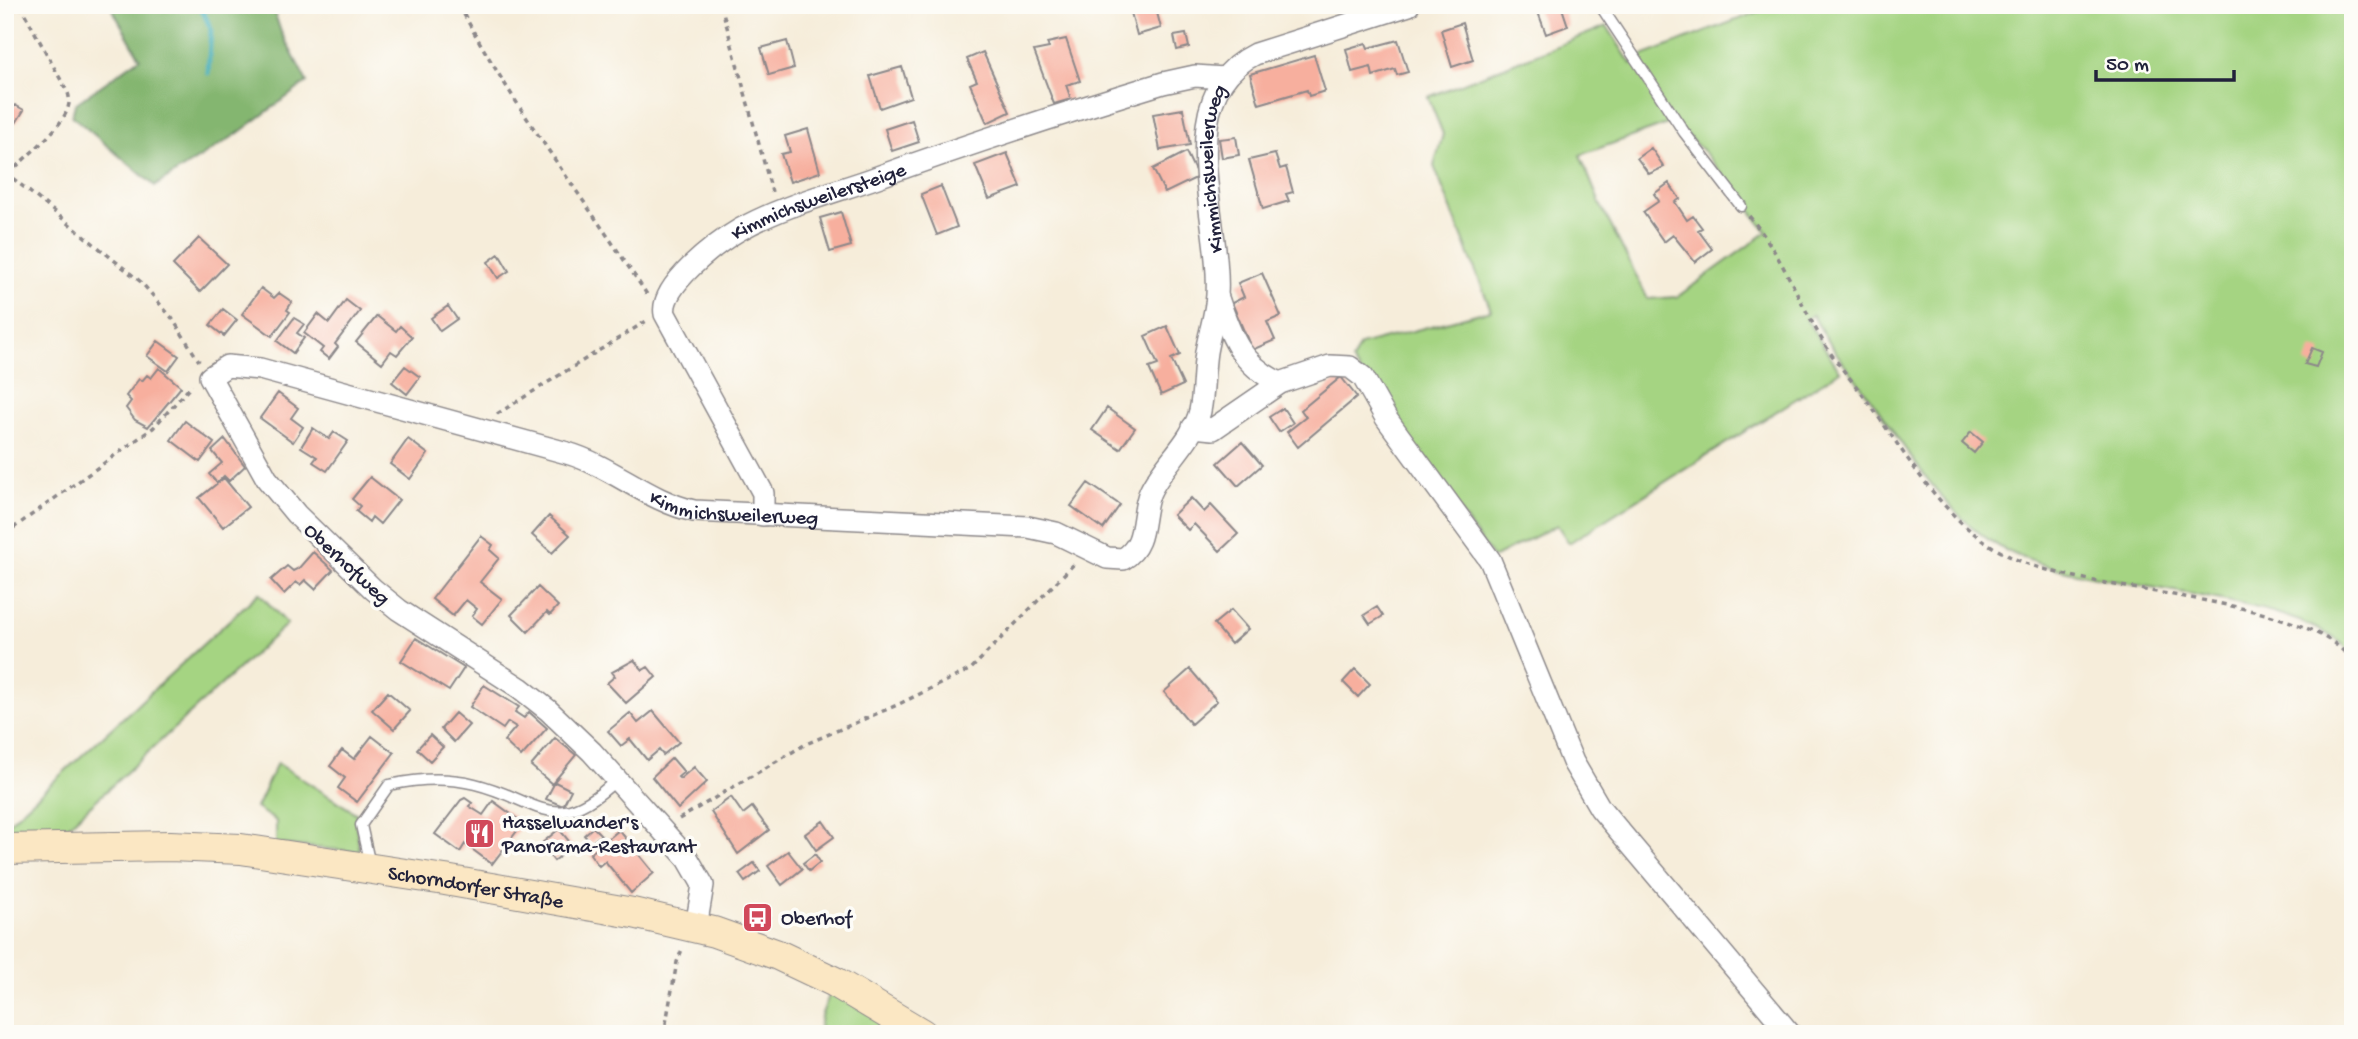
<svg xmlns="http://www.w3.org/2000/svg" width="2358" height="1039" font-family="'Gochi Hand',sans-serif">
<style>
.green{fill:#a5d482;stroke:#647b5e;stroke-width:2;fill-rule:evenodd}
.forest{fill:#84b670;stroke:#536c56;stroke-width:2}
.lines{fill:none;stroke-linecap:round;stroke-linejoin:round}
.stream{stroke:#3aabb7;stroke-width:5}
.building{fill:#f7af9e}
.lane-casing{stroke:#8c888a;stroke-width:13}
.street-casing{stroke:#8c888a;stroke-width:24}
.secondary-casing{stroke:#8c888a;stroke-width:32}
.path{stroke:#8c888a;stroke-width:3.5;stroke-dasharray:5 5;stroke-linecap:butt}
.lane{stroke:#fff;stroke-width:10}
.street{stroke:#fff;stroke-width:21}
.secondary{stroke:#fbe7c3;stroke-width:30}
.labels{text-anchor:middle;stroke-width:7;stroke-linejoin:round;paint-order:stroke}
.street-label{font-size:21px;fill:#22223b;stroke:#fdfcf7}
.poi-label{font-size:21px;fill:#22223b;stroke:#fdfcf7;text-anchor:start}
</style>
<rect width="100%" height="100%" fill="#fdfcf7"/>
<filter id="ink" filterUnits="userSpaceOnUse"><feTurbulence type="fractalNoise" baseFrequency=".0143" numOctaves="2"/><feDisplacementMap in="SourceGraphic" scale="14" xChannelSelector="R" yChannelSelector="G"/><feConvolveMatrix kernelMatrix="1 2 1 2 8 2 1 2 1" color-interpolation-filters="sRGB"/></filter>
<filter id="wash" filterUnits="userSpaceOnUse"><feTurbulence type="fractalNoise" baseFrequency=".00686" numOctaves="4" result="noise"/><feDisplacementMap in="SourceGraphic" scale="28" xChannelSelector="R" yChannelSelector="G"/><feGaussianBlur stdDeviation="1.57" result="paint"/><feColorMatrix in="noise" values="0 0 0 0 0 0 0 0 0 0 0 0 0 0 0 0 0 1.4 0 .05"/><feComposite in="paint" operator="in"/></filter>
<g filter="url(#wash)">
<rect width="100%" height="100%" fill="#f6edda"/>
<path class="green" d="M1776 5H2353V654C2297 591 2101 592 2016 555 1951 527 1909 453 1870 398 1850 371 1828 345 1813 315L1806 319 1840 371 1569 543 1557 525 1493 558 1352 361 1360 345 1491 310 1434 166 1443 134 1428 97 1607 26 1631 64 1639 57ZM1673 122 1705 153 1767 232 1677 297 1648 299 1601 206 1580 155Z
M259 593 287 624 53 840 5 841V826Z
M277 763 360 816 356 826 360 852 276 844V821L256 808Z
M831 991 906 1034H818L821 1016Z"/>
<path class="forest" d="M110 5H272L281 32 307 82 237 134 155 186 72 116 75 104 140 58Z"/>
<g class="lines">
<path class="stream" d="M200 5 211 29 208 73"/>
</g>
<g id="blocks">
<path class="building" d="M1129 5H1155L1161 28 1137 35Z
M1555 5H1561L1568 26 1546 34 1538 12Z
M1462 23 1473 60 1452 67 1441 30Z
M1186 34 1189 47 1177 50 1174 36Z
M1066 39 1080 81 1066 85 1071 99 1054 104 1034 51 1049 48 1047 43Z
M1398 40 1408 72 1397 75 1395 69 1373 76 1371 67 1352 72 1346 49 1366 43 1368 48Z
M787 41 794 68 769 75 761 48Z
M983 52 1010 112 987 123 970 84 977 81 967 59Z
M1314 55 1325 91 1309 96 1307 90 1259 104 1250 74Z
M902 67 911 97 880 108 870 76Z
M15 105 24 110 16 123 7 118Z
M1183 109 1190 145 1160 150 1153 114Z
M912 120 919 142 892 151 885 129Z
M808 129 820 172 790 182 781 154 790 152 785 136Z
M1236 137 1239 155 1222 158 1219 139Z
M1651 148 1664 167 1649 174 1637 158Z
M1186 152 1198 177 1165 193 1153 169Z
M1007 153 1021 187 989 199 975 165Z
M1275 154 1280 169 1286 167 1293 192 1286 194 1289 201 1263 209 1249 160Z
M1669 183 1680 199 1675 202 1687 220 1693 216 1702 228 1698 230 1712 249 1695 262 1673 235 1664 242 1643 212 1659 201 1654 194Z
M941 186 957 227 937 235 921 194Z
M841 212 851 246 830 252 820 218Z
M199 238 227 264 200 292 173 265Z
M499 254 509 271 498 278 488 262Z
M1262 273 1281 316 1267 322 1275 340 1252 350 1232 303 1244 297 1238 283Z
M261 288 274 298 279 293 292 302 287 310 290 312 272 336 242 314Z
M346 300 360 311 335 344 338 347 329 359 320 352 323 348 304 333 318 314 329 323Z
M448 306 457 319 440 331 431 318Z
M223 309 237 320 224 336 210 325Z
M377 316 396 331 400 326 412 337 397 355 391 351 382 363 356 342Z
M294 318 304 324 297 333 304 338 293 353 277 341Z
M1167 326 1180 355 1171 359 1183 385 1161 395 1149 368 1158 365 1145 336Z
M158 341 179 356 168 371 147 356Z
M2312 348 2322 352 2316 367 2305 364Z
M405 366 420 377 407 394 392 382Z
M159 368 181 387 148 427 135 420 126 408 131 401 126 396 139 379 142 381 147 375 151 378Z
M1341 377 1357 397 1298 447 1287 432 1306 417 1301 410Z
M278 393 298 408 291 418 303 427 293 442 260 418Z
M1107 408 1135 428 1120 449 1092 430Z
M1283 408 1293 423 1279 432 1269 417Z
M185 421 214 443 200 462 171 440Z
M313 428 329 439 334 432 348 441 327 471 313 462 317 457 301 447Z
M1971 432 1983 442 1974 453 1962 443Z
M225 439 245 466 229 481 224 476 217 483 209 474 222 463 212 451Z
M408 439 428 454 410 479 390 464Z
M1242 442 1262 465 1238 486 1218 463Z
M370 477 399 500 380 524 372 517 369 522 356 511 360 506 352 499Z
M224 478 248 507 223 527 199 498Z
M1088 483 1120 505 1103 529 1071 506Z
M1191 498 1204 512 1211 505 1238 534 1220 551 1194 524 1188 530 1173 515Z
M549 516 570 535 552 553 532 535Z
M481 536 493 545 490 550 499 558 480 582 502 599 482 624 472 616 477 609 466 600 453 616 432 599Z
M313 552 333 570 315 589 305 580 300 585 296 582 284 594 271 580 287 566 293 571 299 568Z
M538 587 558 606 550 615 547 612 528 632 511 615Z
M1377 607 1383 616 1370 624 1364 615Z
M1231 610 1248 629 1231 644 1214 624Z
M416 638 464 668 449 691 401 661Z
M634 660 643 670 648 667 656 677 626 703 607 683 615 676 612 672Z
M1190 669 1217 701 1191 724 1164 692Z
M1355 669 1370 684 1358 697 1343 682Z
M484 685 519 707 515 712 524 718 529 712 547 728 521 757 504 741 516 727 508 722 503 729 470 707Z
M388 692 410 711 394 729 372 710Z
M653 711 679 742 663 755 659 750 647 760 630 739 621 746 608 731 630 713 638 723Z
M455 713 469 725 454 742 441 729Z
M430 735 443 747 430 761 417 749Z
M372 736 394 753 357 802 338 788 345 778 330 766 342 750 354 759Z
M555 738 576 755 552 784 531 766Z
M672 758 684 772 678 777 680 779 694 767 707 782 678 809 652 777Z
M555 782 571 790 563 806 546 799Z
M731 797 743 814 752 807 769 830 738 854 711 812Z
M465 798 472 803 469 806 483 815 493 801 523 823 492 864 465 844 460 852 435 834 461 800Z
M823 821 834 837 816 850 805 834Z
M593 827 601 835 591 843 584 835Z
M559 829 573 846 554 861 541 844Z
M619 830 654 873 631 893 605 861 599 866 590 854Z
M788 851 802 869 782 885 768 866Z
M815 854 820 862 809 871 803 863Z
M754 863 760 871 745 882 739 874Z
M759 912 770 917 768 922 757 918Z"/>
</g>
</g>
<g filter="url(#ink)">
<use href="#blocks" fill-opacity="0" stroke="#8c888a" stroke-width="2"/>
<g class="lines">
<defs>
<path id="lane" d="M1600 5 1684 132 1741 206
M370 865 361 825 389 785C417 779 447 777 475 784 540 800 554 839 616 780"/>
<g id="street">
<path d="M1218 298C1231 337 1241 365 1280 383"/>
<path d="M1193 427 1213 429 1280 383 1330 366 1350 367 1363 377 1386 418 1490 560 1573 762 1600 808 1790 1034"/>
<path id="s1" d="M763 515V493L665 314C659 286 717 243 739 230 780 207 825 195 869 180 966 145 1064 113 1163 83L1195 76 1224 78"/>
<path id="s2" d="M696 927 703 885 688 859 592 752 548 710 520 688 399 610 373 589 296 514 267 479 210 377 227 366 260 369 567 453C612 466 648 501 694 511L1028 527 1056 533 1107 558 1123 559C1148 545 1140 515 1150 492 1163 464 1193 441 1200 411 1204 392 1203 372 1206 352 1209 334 1216 314 1217 295 1222 222 1169 96 1255 54L1409 5"/>
</g>
<g id="secondary">
<path id="s3" d="M5 849 170 846 241 849 445 880 633 913 714 932 778 955 835 982 922 1034"/>
</g>
</defs>
<use href="#lane" class="lane-casing"/>
<use href="#street" class="street-casing"/>
<use href="#secondary" class="secondary-casing"/>
<path class="path" d="M459 5C513 107 585 200 648 296
M721 5 772 192
M5 172 141 282 172 318 199 361
M9 175C25 154 78 120 68 93L20 5
M1749 216C1780 252 1797 297 1821 338 1834 361 1853 381 1868 402 1907 456 1944 522 2005 554 2088 598 2305 592 2353 662
M497 414 648 320
M5 534 153 428 192 385
M679 819 806 744 897 705 971 669 1076 562
M664 1034 677 962 683 947"/>
<use href="#lane" class="lane"/>
<use href="#street" class="street"/>
<use href="#secondary" class="secondary"/>
</g>
</g>
<defs>
<symbol id="restaurant-square" viewBox="-11 -11 22 22"><rect x="-9" y="-9" width="18" height="18" rx="4" fill="#d1495b" stroke="#fdfcf7"/><path d="M-5-6h1v4h1v-4h1v4h1v-4h1v5L-1.5 .5V6h-2V.5L-5-1ZM5-6V6H3V1.5H1.5Q1.5-4 5-6Z" fill="#fff"/></symbol>
<symbol id="bus-square" viewBox="-11 -11 22 22"><rect x="-9" y="-9" width="18" height="18" rx="4" fill="#d1495b" stroke="#fdfcf7"/><path d="M-5-6H5V4H4V6H2V4H-2V6H-4V4H-5ZM-3.5-4V0h7V-4ZM-3.5 1.2v1.5H-2V1.2ZM2 1.2v1.5H3.5V1.2Z" fill="#fff"/></symbol>
</defs>
<g fill-rule="evenodd">
<use href="#restaurant-square" x="462" y="816" width="35" height="35"/>
<use href="#bus-square" x="740" y="900" width="35" height="35"/>
</g>
<g class="labels">
<g class="street-label">
<text dy="7" stroke="none"><textPath href="#s2" startOffset="2123">Kimmichsweilerweg</textPath></text>
<text dy="7" stroke="none"><textPath href="#s1" startOffset="427">Kimmichsweilersteige</textPath></text>
<text dy="7" stroke="none"><textPath href="#s2" startOffset="1311">Kimmichsweilerweg</textPath></text>
<text transform="translate(348 563) rotate(43)" y="7">Oberhofweg</text>
<text dy="7" stroke="none"><textPath href="#s3" startOffset="474">Schorndorfer Straße</textPath></text>
</g>
<g class="poi-label">
<text x="502" y="828">Hasselwander's<tspan x="502" dy="24">Panorama-Restaurant</tspan></text>
<text x="781" y="924">Oberhof</text>
</g>
</g>
<rect width="2358" height="1039" fill="none" stroke="#fdfcf7" stroke-width="28"/>
<path d="M2096 70v10h138v-10" fill="none" stroke="#22223b" stroke-width="3.5"/>
<text x="2106" y="70" font-size="21" fill="#22223b" stroke="#fdfcf7" stroke-width="5" paint-order="stroke">50 m</text>
</svg>
